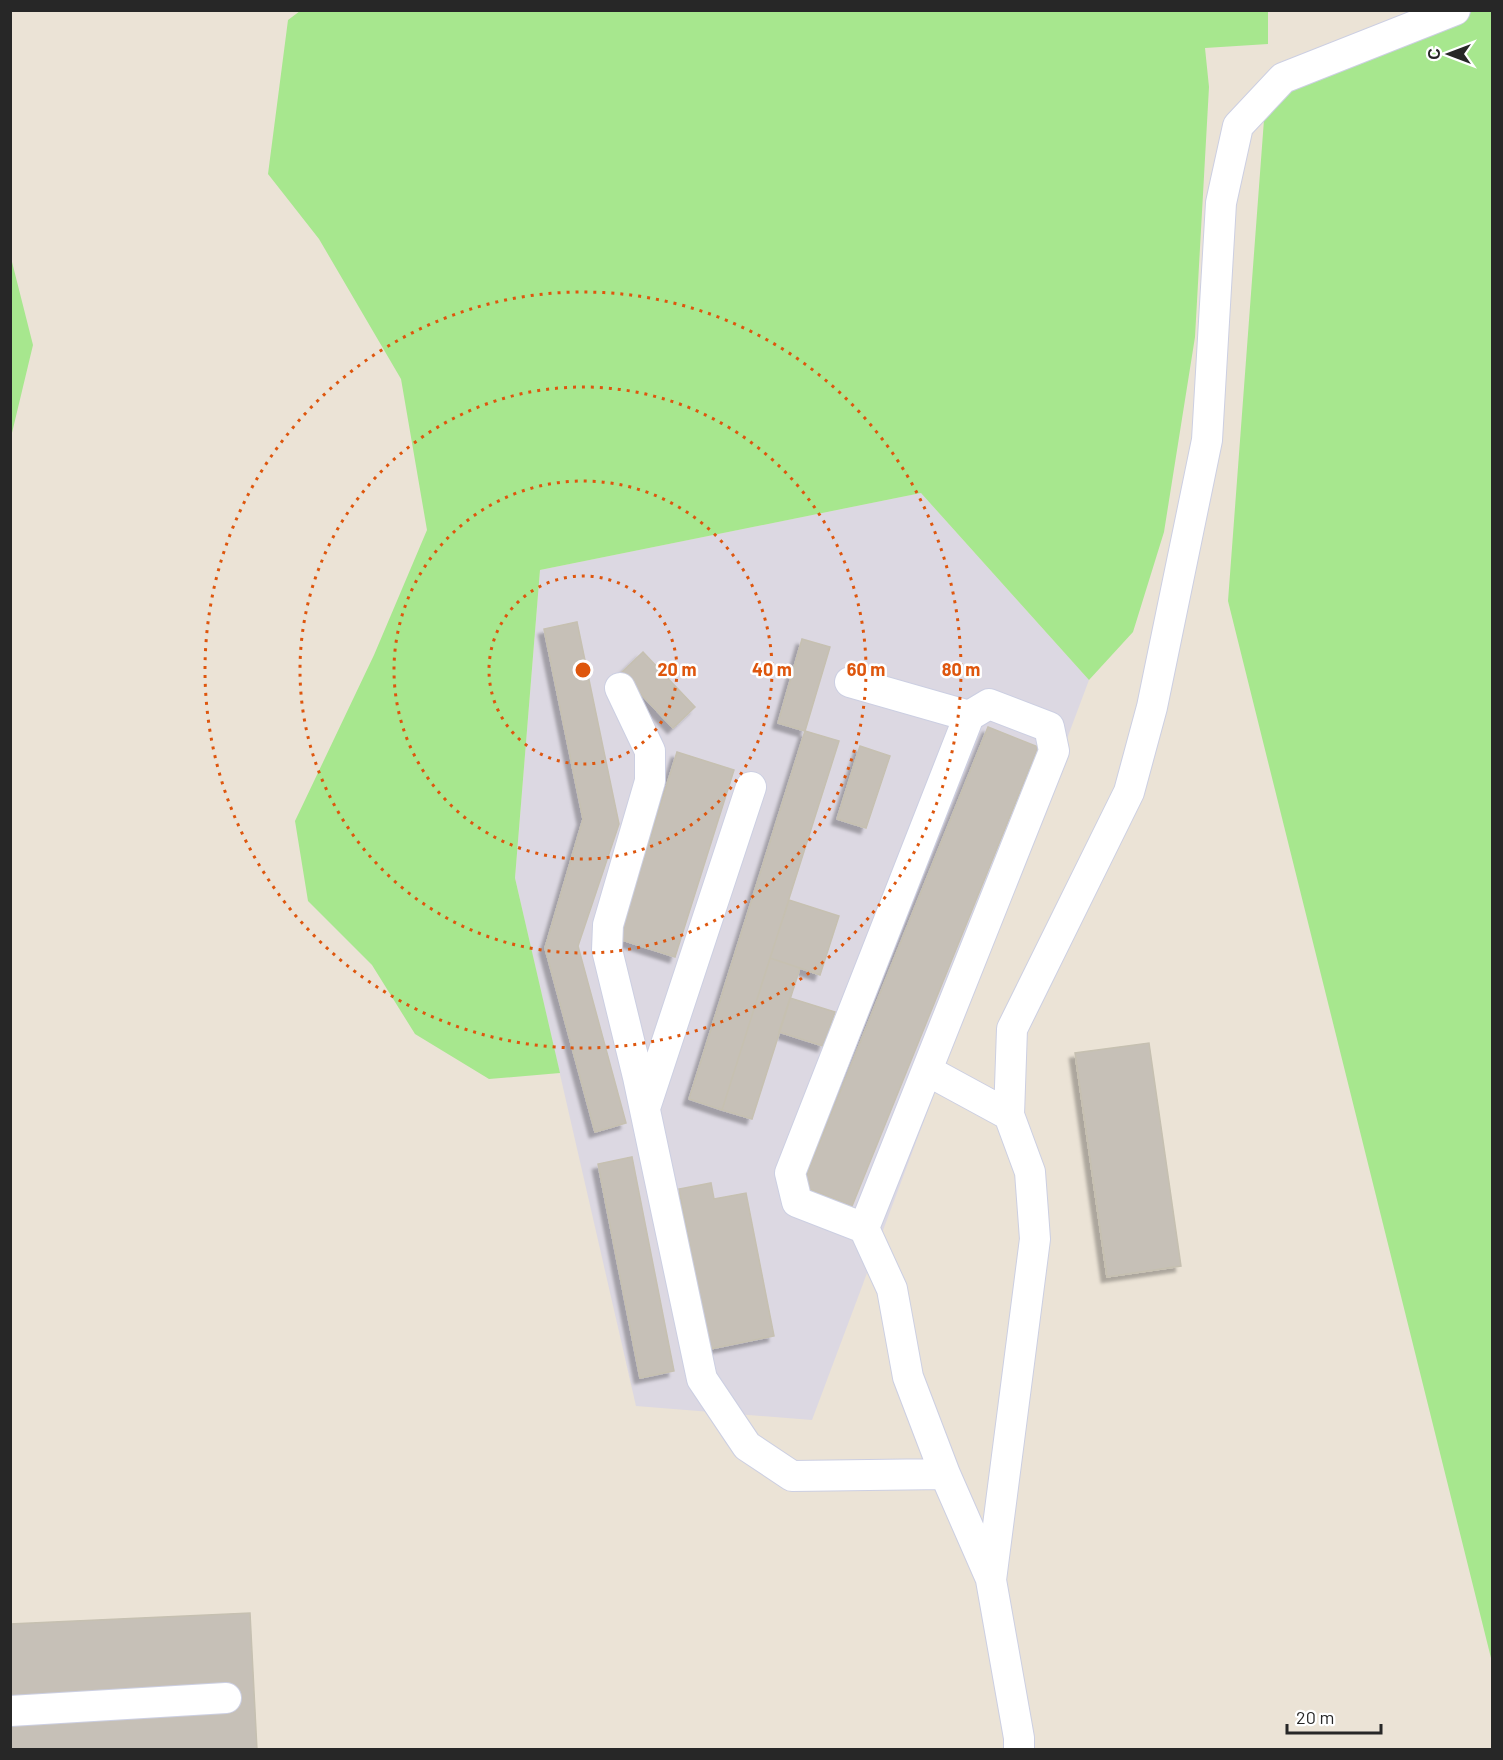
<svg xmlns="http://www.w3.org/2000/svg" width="1503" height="1760" font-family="Barlow,sans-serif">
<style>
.industrial{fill:#dcd8e2}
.green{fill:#a7e78e}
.building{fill:#c6c0b7;stroke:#c6c0b1;stroke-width:1.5;filter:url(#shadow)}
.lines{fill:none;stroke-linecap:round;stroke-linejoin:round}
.minor-casing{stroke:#cccfe2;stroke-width:32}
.minor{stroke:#fff;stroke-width:30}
.ring{fill:none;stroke:#de560d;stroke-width:3;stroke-dasharray:3 6}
.centre{fill:#de560d;stroke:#fff;stroke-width:3}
.ring-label{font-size:18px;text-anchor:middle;font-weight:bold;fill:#de560d;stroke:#fff;stroke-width:5;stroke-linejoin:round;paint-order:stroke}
</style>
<defs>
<filter id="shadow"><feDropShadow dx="-5.5" dy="5.5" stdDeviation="1.5" flood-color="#0004"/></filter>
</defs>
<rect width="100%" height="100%" fill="#ebe3d6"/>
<path class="industrial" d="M921 493 1089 680 812 1420 636 1406 515 878 540 570Z"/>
<path class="green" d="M300 11H1268V44L1205 48 1209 87 1195 337 1164 532 1133 632 1089 680 921 493 540 570 515 878 560 1073 489 1079 415 1034 372 965 308 901 295 821 374 655 427 530 401 379 319 239 268 174 288 20Z
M1474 11H1492V1662L1228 601 1266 93Z
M11 258 33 345 11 437 10 258Z"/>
<path class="building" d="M577 622 619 824 578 946 626 1123 595 1132 545 948 583 819 544 629Z
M802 639 830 647 805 731 778 723Z
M643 652 695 707 673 728 621 673Z
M988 727 1038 747 852 1206 802 1186Z
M805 731 839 741 722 1110 689 1099Z
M860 746 890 756 866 828 837 819Z
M677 752 734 770 675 957 619 939Z
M789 900 839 916 820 975 770 958Z
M770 958 800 968 752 1119 722 1110Z
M790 998 835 1012 823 1046 779 1032Z
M1149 1043 1181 1266 1107 1277 1075 1053Z
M632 1157 674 1371 640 1378 598 1164Z
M711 1183 714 1199 746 1193 774 1336 710 1349 679 1189Z
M250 1613 257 1750H10V1624Z"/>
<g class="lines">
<defs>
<path id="minor" d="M850 682 969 716
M620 688 650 751V781L608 925 607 950 638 1077 702 1379 747 1446 792 1476 945 1474
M928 1071 1009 1115
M645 1108 751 787
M864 1228 1054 751 1049 727 989 704 969 716 790 1173 797 1202 864 1228 892 1289 908 1377 945 1474 991 1579
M10 1711 226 1698
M1019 1750V1738L991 1580 1035 1239 1030 1172 1009 1115 1012 1029 1129 792 1152 707 1207 440 1221 203 1238 126 1283 78 1455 10"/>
</defs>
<use href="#minor" class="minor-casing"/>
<use href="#minor" class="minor"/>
</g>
<g class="ring">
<circle cx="583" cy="670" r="94"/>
<circle cx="583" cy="670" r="189"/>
<circle cx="583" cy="670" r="283"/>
<circle cx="583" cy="670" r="378"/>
</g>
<circle cx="583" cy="670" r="9" class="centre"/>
<g class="ring-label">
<text x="677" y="676">20 m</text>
<text x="772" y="676">40 m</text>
<text x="866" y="676">60 m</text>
<text x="961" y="676">80 m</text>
</g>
<rect width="1503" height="1760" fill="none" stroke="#272727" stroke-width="24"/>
<g transform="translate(1449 54) rotate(270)" stroke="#ffffff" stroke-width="4.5" paint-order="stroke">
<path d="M0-4.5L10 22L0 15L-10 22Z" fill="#272727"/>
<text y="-9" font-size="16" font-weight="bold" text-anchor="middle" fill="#272727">С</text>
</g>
<path d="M1287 1724v9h94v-9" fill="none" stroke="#272727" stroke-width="3"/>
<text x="1296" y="1724" font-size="18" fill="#272727" stroke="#ffffff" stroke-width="4.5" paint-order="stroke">20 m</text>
</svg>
